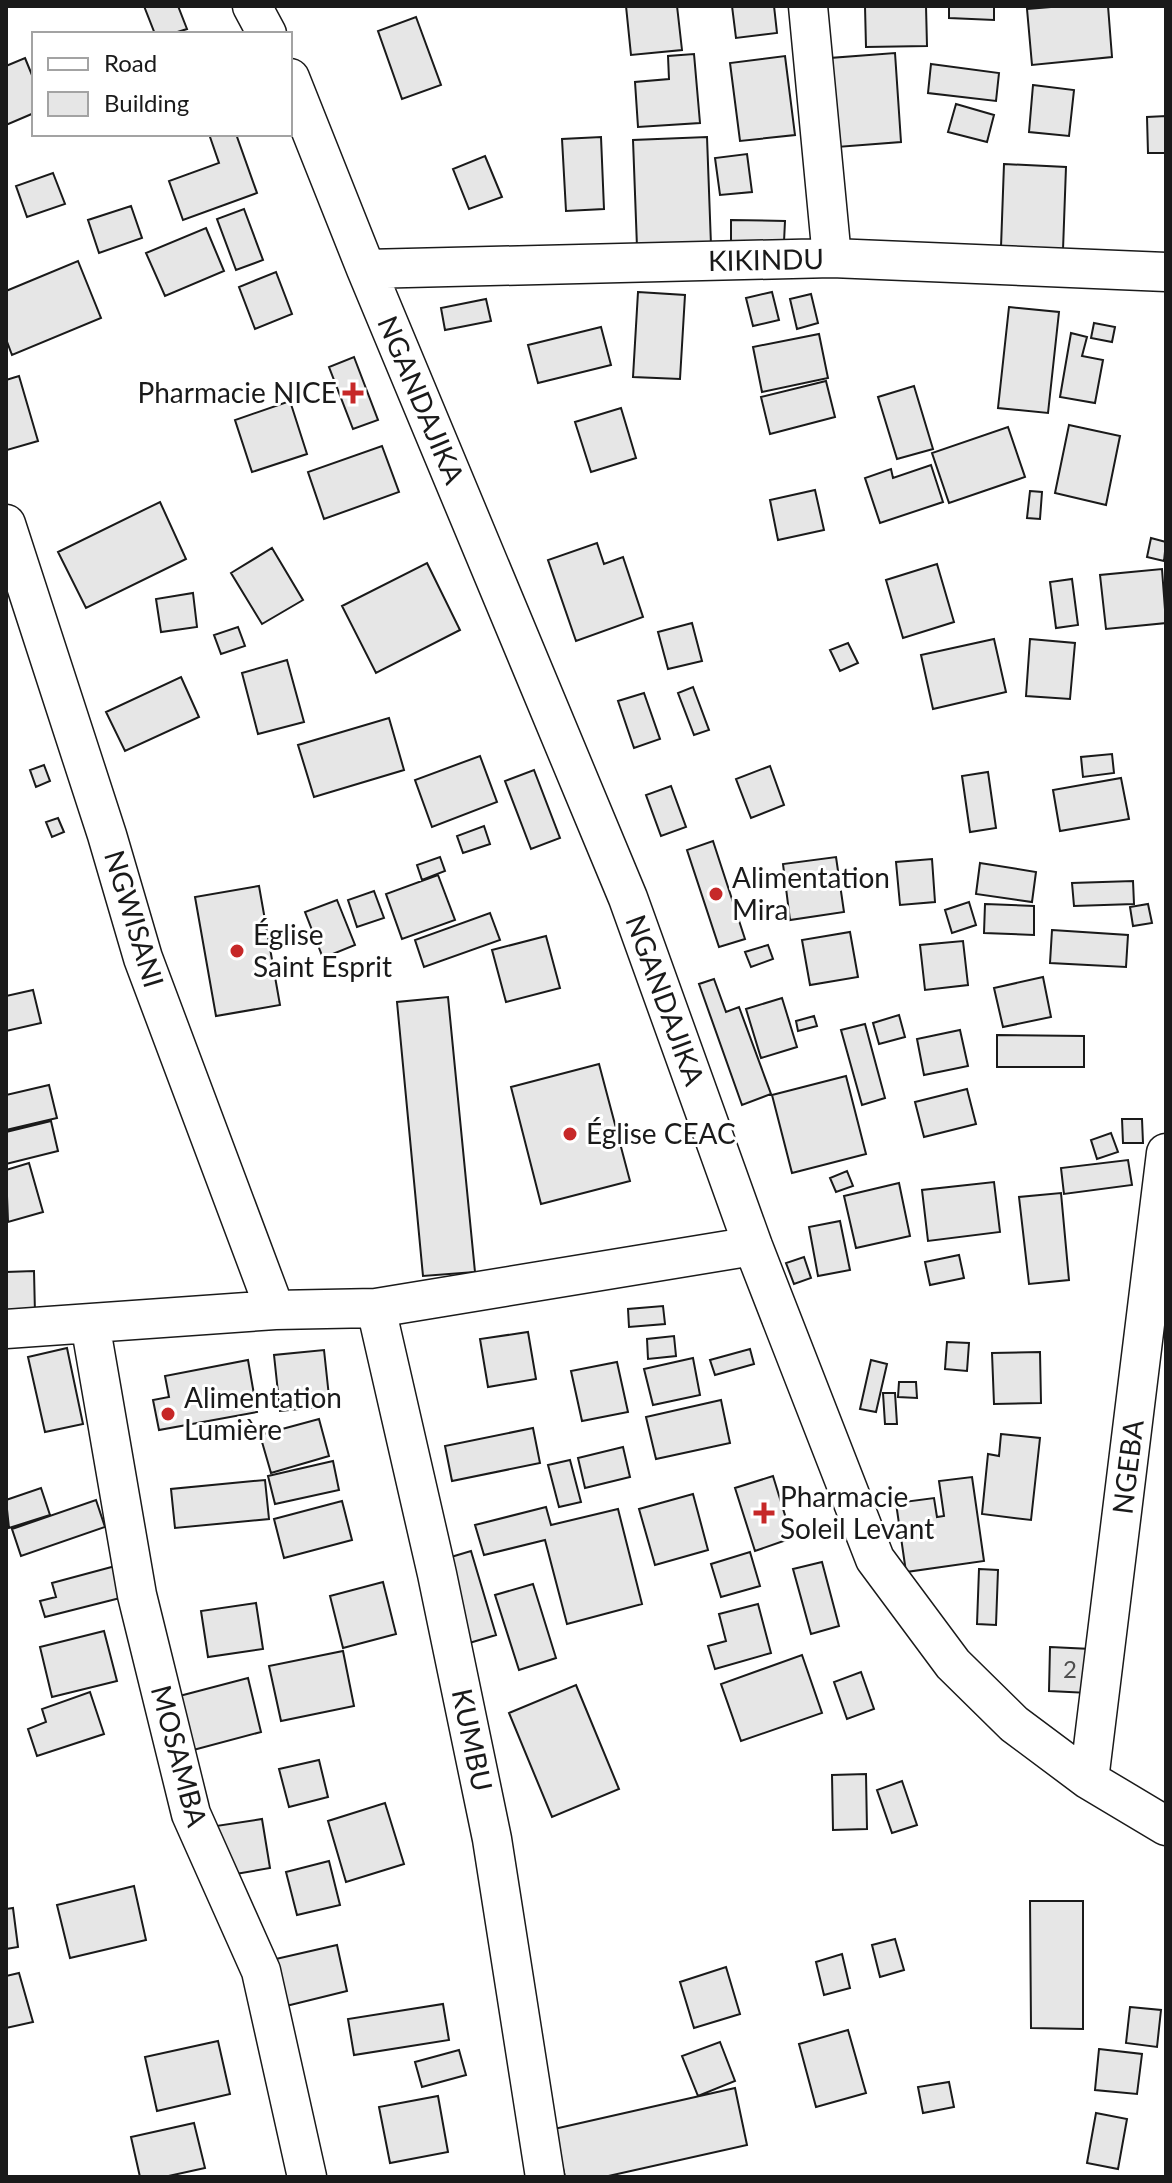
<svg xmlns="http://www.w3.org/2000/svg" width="1172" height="2183" font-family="Lato,sans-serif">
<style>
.building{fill:#e6e6e6;stroke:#1a1a1a;stroke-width:2}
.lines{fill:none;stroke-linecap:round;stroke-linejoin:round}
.minor-casing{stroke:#1a1a1a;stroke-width:41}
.minor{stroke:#fff;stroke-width:38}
.poi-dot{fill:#c62828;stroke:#fff;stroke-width:3}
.labels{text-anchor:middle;stroke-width:6;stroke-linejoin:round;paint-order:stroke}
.number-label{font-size:24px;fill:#4d4d4d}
.street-label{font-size:28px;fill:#1a1a1a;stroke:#fff}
.poi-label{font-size:28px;fill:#1a1a1a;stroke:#fff;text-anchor:start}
</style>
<rect width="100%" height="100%" fill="#fff"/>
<path class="building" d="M144 6H178L187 29 171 34H155Z
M626 6H677L682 50 631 55Z
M732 6H774L777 33 736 38Z
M865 6H926L927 46 866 47Z
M949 6H994V20L949 18Z
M1063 6H1108L1112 57 1032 65 1027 9Z
M416 17 441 85 402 99 378 31Z
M895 53 901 142 837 147 830 58Z
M694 54 700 123 638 127 635 82 669 79 668 56Z
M785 56 795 135 740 141 730 63Z
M25 58 34 80V113L6 125V66Z
M931 64 999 73 996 101 928 93Z
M1033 85 1074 90 1069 136 1029 132Z
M956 104 994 115 987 142 948 132Z
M1166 116V153H1148L1147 117Z
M209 134H236L257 193 183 220 169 181 219 163Z
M601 137 604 209 566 211 562 139Z
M707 137 711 245 637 247 633 140Z
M747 154 752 192 720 195 715 158Z
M485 156 502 197 469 209 453 169Z
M1004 164 1066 167 1063 250 1001 247Z
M53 173 65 204 27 217 16 186Z
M131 206 142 238 99 253 88 220Z
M244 209 263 260 236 270 217 219Z
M731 220 785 221 784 242 731 241Z
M206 228 224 271 165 296 146 253Z
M78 261 101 318 12 355 6 339V291Z
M276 272 292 314 255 329 239 287Z
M638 292 685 295 680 379 633 377Z
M772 292 779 320 753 326 746 298Z
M811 294 818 323 797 329 790 299Z
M486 299 491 321 445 330 441 308Z
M1009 307 1059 312 1048 413 998 408Z
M1094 323 1115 327 1112 342 1091 338Z
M601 327 611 365 538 383 528 345Z
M1071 333 1087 337 1082 356 1103 360 1095 403 1060 397Z
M819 334 828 378 762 392 753 347Z
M354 357 378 420 353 429 329 367Z
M19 376 38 441 7 450 6 380Z
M826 381 835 417 770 434 761 397Z
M914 386 933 449 897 459 878 397Z
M290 401 307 454 252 472 235 420Z
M621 408 636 458 591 472 575 422Z
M1069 425 1120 436 1106 505 1055 493Z
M1008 427 1025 477 949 503 932 453Z
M382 446 399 492 324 519 308 472Z
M931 465 943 502 880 523 865 478 891 469 893 478Z
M815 490 824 530 778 540 770 500Z
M1030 491 1042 492 1040 519 1027 518Z
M160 502 186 559 86 608 58 552Z
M1151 538 1166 542 1164 561 1147 557Z
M597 543 604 564 623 557 643 617 576 641 548 560Z
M272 548 303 600 262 624 231 573Z
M427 563 460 630 376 673 342 606Z
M937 564 954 622 903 638 886 580Z
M1162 569 1166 623 1106 629 1100 575Z
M1072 579 1078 625 1056 628 1050 582Z
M193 593 197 627 161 632 156 599Z
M692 623 702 661 668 669 658 632Z
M238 627 245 646 221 654 214 635Z
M994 639 1006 692 933 709 921 655Z
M1030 639 1075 643 1070 699 1026 696Z
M848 643 858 663 840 671 830 650Z
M287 660 304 722 258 734 242 673Z
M181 677 199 717 125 751 106 712Z
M693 687 709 730 694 735 678 693Z
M644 693 660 739 634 748 618 701Z
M389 718 404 770 314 797 298 745Z
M1112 754 1114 773 1083 777 1081 757Z
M480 756 497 802 432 827 415 780Z
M44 765 50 781 36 787 30 770Z
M770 766 784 805 751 818 736 779Z
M534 770 560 838 531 849 505 781Z
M988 772 996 828 970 832 962 776Z
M1121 778 1129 819 1060 831 1053 790Z
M671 786 686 827 661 836 646 795Z
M58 818 64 832 52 837 46 822Z
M484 826 490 844 463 853 457 836Z
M713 841 745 939 719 947 687 850Z
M440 857 445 871 422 880 417 865Z
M836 857 844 912 790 920 783 864Z
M932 859 935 902 900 905 896 862Z
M980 863 1036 872 1032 902 976 894Z
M438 875 455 920 402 939 386 894Z
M1133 881 1134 904 1074 906 1072 883Z
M259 886 280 1005 216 1016 195 897Z
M374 891 384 918 357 927 348 900Z
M337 900 355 945 323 958 305 912Z
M969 902 976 925 952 933 945 910Z
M985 904 1034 906V935L984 933Z
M1148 904 1152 923 1133 926 1130 907Z
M490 913 500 940 424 967 415 940Z
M1052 930 1128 935 1126 967 1050 963Z
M850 932 858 977 810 985 802 940Z
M546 936 560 988 506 1002 492 950Z
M963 941 968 985 925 990 920 945Z
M768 945 773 959 751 967 745 952Z
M1043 977 1051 1017 1003 1027 994 988Z
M714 979 726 1012 739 1007 771 1094 742 1105 699 984Z
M33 990 41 1023 6 1031V996Z
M448 997 475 1272 423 1276 397 1002Z
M782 998 797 1047 761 1058 746 1009Z
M899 1015 905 1037 879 1044 873 1023Z
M814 1016 817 1026 798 1031 796 1021Z
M865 1024 885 1098 862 1105 841 1030Z
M960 1030 968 1066 924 1075 917 1039Z
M997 1035 1084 1036V1067H997Z
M599 1064 630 1181 541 1204 511 1087Z
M846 1076 866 1154 792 1173 772 1095Z
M49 1085 57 1118 6 1130V1095Z
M967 1089 976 1124 924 1137 915 1102Z
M1122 1119H1142L1143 1143H1123Z
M51 1121 58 1151 6 1164V1132Z
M1111 1133 1118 1152 1097 1159 1091 1140Z
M1128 1160 1132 1185 1064 1194 1061 1168Z
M29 1163 43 1212 8 1222 6 1170Z
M847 1171 853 1186 836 1192 830 1178Z
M994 1182 1000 1232 928 1241 922 1190Z
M899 1183 910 1236 856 1248 844 1196Z
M1061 1193 1069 1280 1029 1284 1019 1197Z
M840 1221 850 1270 818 1276 809 1227Z
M959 1255 964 1278 930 1285 925 1262Z
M804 1257 811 1278 794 1284 786 1263Z
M34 1271 35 1314 6 1315V1272Z
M663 1306 665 1324 629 1327 628 1309Z
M528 1332 536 1379 488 1387 480 1339Z
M674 1336 676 1356 648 1359 647 1339Z
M947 1342 969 1343 967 1371 945 1369Z
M67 1348 83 1424 45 1432 28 1357Z
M750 1349 754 1364 715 1375 710 1360Z
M324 1350 330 1406 280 1411 274 1355Z
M1040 1352 1041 1403 994 1404 992 1353Z
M693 1358 700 1395 653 1405 644 1369Z
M248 1360 257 1412 159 1430 153 1400 169 1397 165 1376Z
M871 1360 887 1364 876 1412 860 1409Z
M617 1362 628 1412 582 1421 571 1371Z
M899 1382H916L917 1398 898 1397Z
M883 1393H895L897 1424H885Z
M721 1400 730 1443 656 1459 646 1417Z
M319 1419 329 1456 271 1473 260 1435Z
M533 1428 540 1463 452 1481 445 1446Z
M1001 1434 1040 1438 1031 1520 982 1514 988 1454 999 1456Z
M623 1447 630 1477 585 1488 578 1458Z
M570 1460 581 1502 559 1507 548 1465Z
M333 1461 339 1490 275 1504 268 1476Z
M773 1476 792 1538 755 1551 735 1488Z
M972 1477 984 1561 906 1572 896 1503 934 1498 937 1517 944 1516 939 1481Z
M265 1480 269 1519 175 1528 171 1489Z
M41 1488 50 1515 9 1528 6 1500Z
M693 1494 708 1550 655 1565 639 1509Z
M96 1500 105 1527 21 1556 12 1529Z
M342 1501 352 1540 284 1558 274 1519Z
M546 1507 551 1525 618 1509 642 1604 567 1624 545 1540 484 1555 475 1525Z
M471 1551 496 1635 466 1644 441 1560Z
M750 1552 760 1586 721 1597 711 1564Z
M822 1562 839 1626 811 1634 793 1569Z
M119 1565 128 1596 45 1617 40 1601 56 1597 52 1583Z
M979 1569 998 1570 996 1625 977 1624Z
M383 1582 396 1634 343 1648 330 1596Z
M533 1584 556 1658 519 1670 495 1595Z
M256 1603 263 1649 208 1657 201 1611Z
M758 1604 771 1653 715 1669 708 1646 726 1641 719 1614Z
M104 1631 117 1681 52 1697 40 1647Z
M1050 1647 1091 1649 1089 1693 1049 1691Z
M343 1651 354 1706 281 1721 269 1666Z
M802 1655 822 1713 741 1741 721 1684Z
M861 1672 874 1709 847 1719 834 1682Z
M248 1678 261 1732 182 1753 168 1699Z
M576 1685 619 1789 552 1817 509 1713Z
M90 1692 104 1734 37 1756 28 1729 46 1722 42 1709Z
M319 1760 328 1797 289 1807 279 1769Z
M866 1774 867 1829 833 1830 832 1775Z
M902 1781 917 1825 892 1833 877 1790Z
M385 1803 404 1864 346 1882 328 1821Z
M262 1819 270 1868 224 1876 216 1826Z
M329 1861 340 1905 297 1915 286 1872Z
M134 1886 146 1940 70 1958 57 1905Z
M1030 1901H1083V2029L1031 2028Z
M13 1908 18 1947 6 1949V1909Z
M895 1939 904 1970 880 1977 872 1945Z
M337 1945 347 1991 278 2008 267 1961Z
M842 1954 850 1988 824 1995 816 1962Z
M726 1967 740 2014 694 2028 680 1982Z
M19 1973 33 2022 6 2028V1976Z
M443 2004 449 2040 354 2055 348 2019Z
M1130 2007 1161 2010 1157 2047 1126 2043Z
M848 2030 866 2093 816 2107 799 2044Z
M218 2041 230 2094 157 2111 145 2057Z
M720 2042 735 2081 698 2096 682 2056Z
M1099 2049 1142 2054 1137 2094 1095 2090Z
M459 2050 466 2075 422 2087 415 2062Z
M949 2082 954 2107 923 2113 918 2087Z
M735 2088 747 2145 604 2177H565L554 2129Z
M438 2096 448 2152 390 2163 379 2107Z
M1096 2113 1127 2119 1118 2169 1087 2163Z
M194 2123 205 2168 164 2177H140L131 2137Z"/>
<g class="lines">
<defs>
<path id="minor" d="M252 6 267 34
M808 6 832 258
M290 78 366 269 628 898 753 1246 875 1559 953 1664 1014 1724 1089 1780 1166 1826
M366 269 832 258 1166 272
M6 524 107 835 143 958 275 1310
M376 1308 437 1574 492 1839 545 2177
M90 1323 137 1595 191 1814 261 1971 307 2177
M6 1329 275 1310 376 1308 753 1246
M1089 1780 1166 1153"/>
</defs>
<use href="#minor" class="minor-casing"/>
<use href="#minor" class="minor"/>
</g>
<g class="poi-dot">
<path d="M349 381h8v8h8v8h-8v8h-8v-8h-8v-8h8z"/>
<circle cx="716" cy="894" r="8"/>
<circle cx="237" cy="951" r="8"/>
<circle cx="570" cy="1134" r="8"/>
<circle cx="168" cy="1414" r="8"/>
<path d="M760 1501h8v8h8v8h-8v8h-8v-8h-8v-8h8z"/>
</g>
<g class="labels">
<g class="number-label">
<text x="1070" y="1678">2</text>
</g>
<g class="street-label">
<text transform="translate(766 260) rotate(-1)" y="10">KIKINDU</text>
<text transform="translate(421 400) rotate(67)" y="10">NGANDAJIKA</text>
<text transform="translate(134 919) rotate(73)" y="10">NGWISANI</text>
<text transform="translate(665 1000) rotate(70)" y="10">NGANDAJIKA</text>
<text transform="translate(1128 1467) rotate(-83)" y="10">NGEBA</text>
<text transform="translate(472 1740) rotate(78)" y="10">KUMBU</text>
<text transform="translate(179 1756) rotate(75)" y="10">MOSAMBA</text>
</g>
<g class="poi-label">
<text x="337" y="403" text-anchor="end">Pharmacie NICE</text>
<text x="732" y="888">Alimentation<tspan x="732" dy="32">Mira</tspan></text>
<text x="253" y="945">Église<tspan x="253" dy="32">Saint Esprit</tspan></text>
<text x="586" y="1144">Église CEAC</text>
<text x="184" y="1408">Alimentation<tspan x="184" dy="32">Lumière</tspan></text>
<text x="780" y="1507">Pharmacie<tspan x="780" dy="32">Soleil Levant</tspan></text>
</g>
</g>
<rect width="1172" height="2183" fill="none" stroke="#1a1a1a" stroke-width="16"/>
<rect x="32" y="32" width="260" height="104" fill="#ffffff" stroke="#a3a3a3" stroke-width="2"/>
<rect x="48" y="58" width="40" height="12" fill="#ffffff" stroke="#a3a3a3" stroke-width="2"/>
<text x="104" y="72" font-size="24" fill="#1a1a1a">Road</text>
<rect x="48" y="92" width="40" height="24" fill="#e6e6e6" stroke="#a3a3a3" stroke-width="2"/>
<text x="104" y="112" font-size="24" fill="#1a1a1a">Building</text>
</svg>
